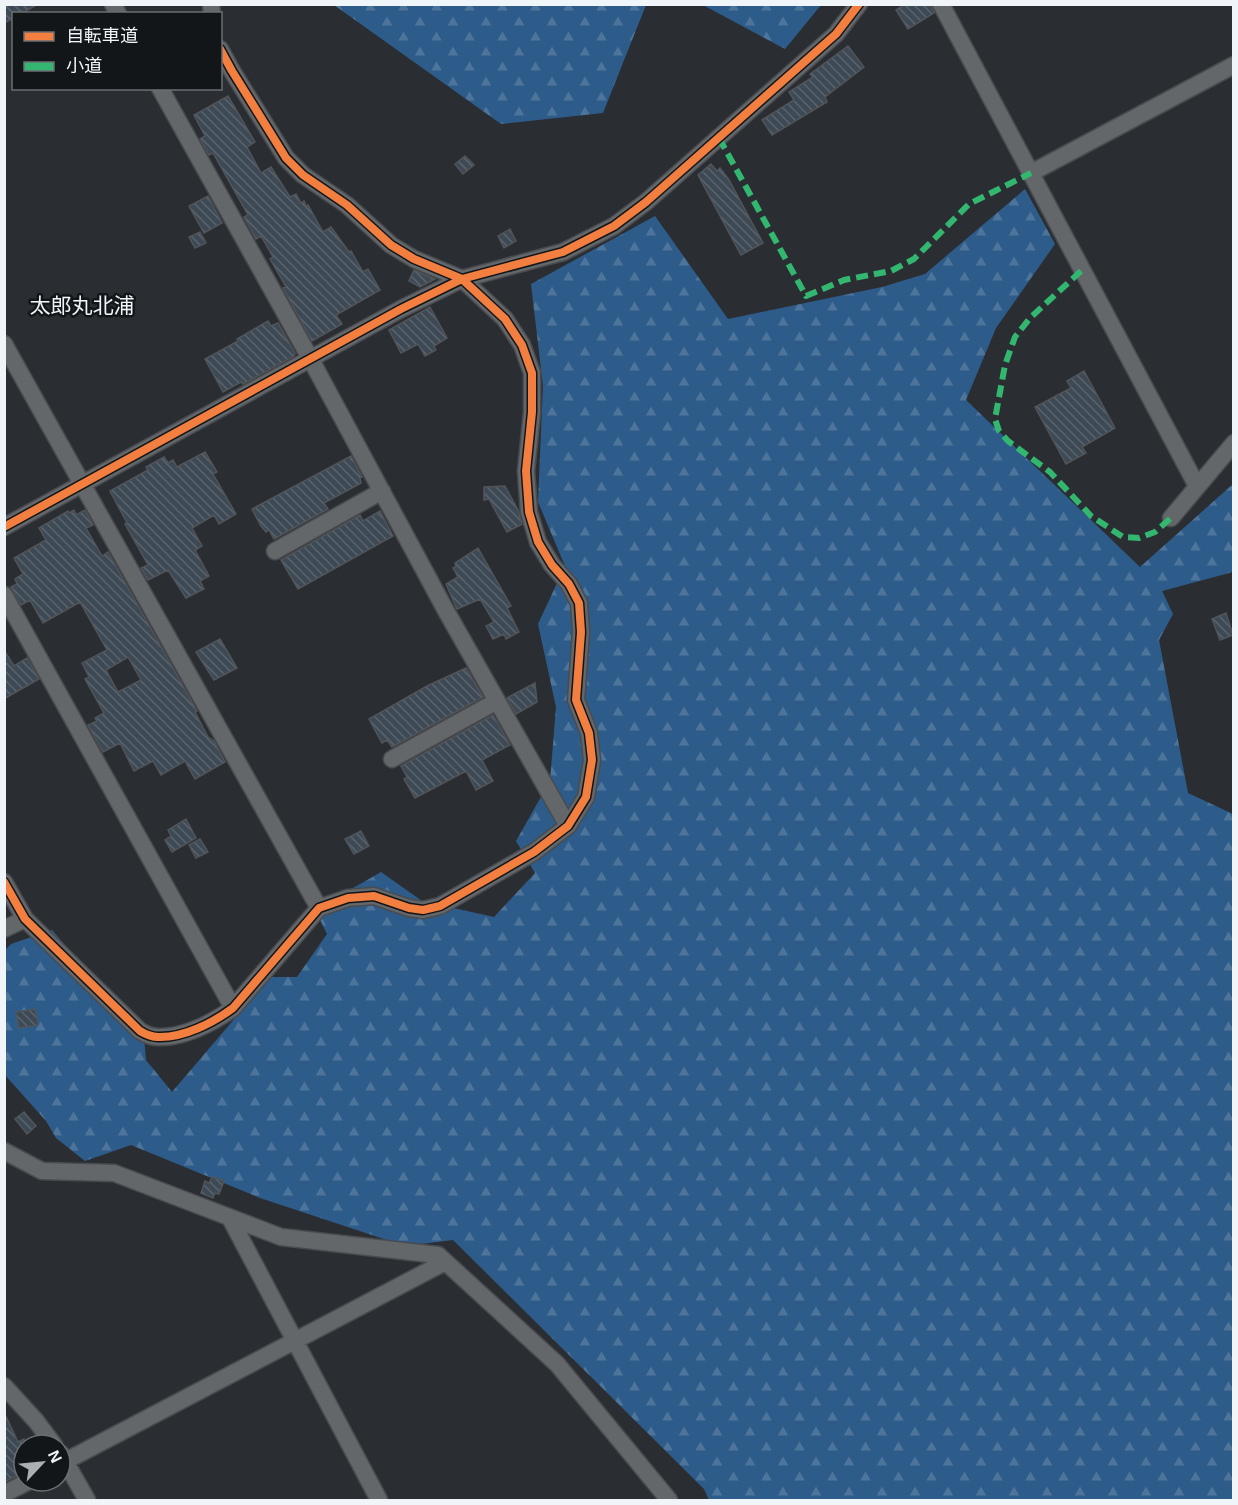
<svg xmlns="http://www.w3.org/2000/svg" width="1238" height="1505" font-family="Helvetica,'Noto Sans JP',sans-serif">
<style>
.forest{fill:url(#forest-firs)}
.building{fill:url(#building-back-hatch);stroke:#515458;stroke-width:1.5;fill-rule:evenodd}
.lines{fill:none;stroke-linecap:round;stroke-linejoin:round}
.minor-casing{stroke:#484b4f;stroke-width:19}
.minor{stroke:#64676a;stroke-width:16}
.quiet{stroke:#33b770;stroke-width:6;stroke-dasharray:12 6;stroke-linecap:butt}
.cycleway-casing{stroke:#131619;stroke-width:11}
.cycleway{stroke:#f27e40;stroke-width:8}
.labels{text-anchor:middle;stroke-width:5;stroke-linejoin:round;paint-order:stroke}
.quarter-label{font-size:21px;fill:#f0f5fa;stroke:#131619}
</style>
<defs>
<pattern id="forest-firs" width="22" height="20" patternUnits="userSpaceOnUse" patternTransform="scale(1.5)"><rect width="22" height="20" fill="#2e5c8a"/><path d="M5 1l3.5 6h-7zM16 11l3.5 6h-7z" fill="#4d749b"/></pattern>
<pattern id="building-back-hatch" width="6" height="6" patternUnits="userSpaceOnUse" patternTransform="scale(1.5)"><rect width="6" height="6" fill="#3d4954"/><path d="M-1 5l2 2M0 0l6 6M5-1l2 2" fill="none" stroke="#59646e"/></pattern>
</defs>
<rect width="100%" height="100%" fill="#2a2e32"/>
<path class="forest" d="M334 5V4L646 5 603 113 501 124Z
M703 5H821L785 49Z
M1025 189 1055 244 996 328 966 400 1140 567 1233 484V572L1162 591 1173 614 1159 640 1188 793 1233 814V1500H709L704 1489 453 1240 405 1246 260 1198 131 1145 85 1161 56 1138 46 1121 5 1075 4 951 11 944 52 930 144 1037 146 1060 172 1092 270 977H297L327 934 315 910 381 872 422 901 494 917 535 873 516 841 550 781 556 707 538 624 565 566 538 502 543 386 531 284 655 216 728 319 882 287 925 274Z"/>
<path class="building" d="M4 4H38L21 14H14V18L4 23Z
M905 4H931L934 13 908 29 896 10Z
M848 46 864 67 825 97 827 102 772 135 762 120 794 100 789 92 813 77 810 74Z
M228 96 255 142 247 147 261 173 271 167 290 197 296 194 301 203 304 201 306 206 308 205 323 232 331 227 349 252 351 251 363 272 368 269 380 290 336 315 342 324 312 341 283 288 286 287 270 259 273 257 261 236 256 239 244 217 248 215 213 153 209 155 200 139 205 136 194 115Z
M465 156 474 165 463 174 455 164Z
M711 164 717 171 720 168 729 180 763 243 741 255 698 175Z
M208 196 222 223 204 233 189 206Z
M510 229 516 241 504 248 498 236Z
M200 232 206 243 195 248 189 237Z
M414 270 435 279 420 287 409 281Z
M430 307 447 338 434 346 436 350 425 356 418 344 401 353 389 330Z
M268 321 271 326 278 323 295 353 294 356 243 384 241 382 223 392 205 359 238 341 237 339Z
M1084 371 1115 428 1082 447 1086 453 1066 464 1035 407 1071 388 1067 381Z
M205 452 217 472 213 474 236 514 219 524 214 515 192 528 202 546 195 550 209 576 200 581 204 589 186 598 168 570 148 580 141 568 148 565 125 524 127 523 110 491 148 470 146 467 164 457 168 463 173 460 177 467Z
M351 456 362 477 360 478 361 483 324 503 328 509 274 539 269 530 266 532 261 526 252 509Z
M505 486 518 510 522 524 507 532 489 499 484 500V487Z
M74 510 76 515 85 510 93 525 86 528 102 556 108 552 197 711 195 712 208 737 214 741 225 762 195 779 185 761 161 775 153 761 134 771 120 743 103 752 88 725 97 721 95 718 104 713 85 679 89 677 82 663 107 650 80 602 43 623 30 600 21 605 11 587 17 584 15 579 23 574 14 558 46 540 39 528 68 511 69 513ZM128 657 141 680 118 692 106 670Z
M380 511 393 536 298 589 281 560 360 515 363 521Z
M478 548 511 606 507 608 519 632 506 639 504 634 493 639 486 626 494 622 480 599 457 609 446 584 458 577 453 568 456 567 455 563Z
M1226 613 1233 635 1220 640 1212 619Z
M220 639 237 668 214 680 196 652Z
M4 650 14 666 27 658 39 679 4 699Z
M466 668 483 697 392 747 387 740 382 743 369 719 427 686Z
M535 683 537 702 516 714 507 698Z
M493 715 510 745 482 760 493 781 476 790 466 771 415 798 404 779 407 777 401 766Z
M186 819 196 838 172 852 165 840 171 836 168 830Z
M361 831 369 846 354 854 345 839Z
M200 839 208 852 196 858 189 845Z
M35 1009 38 1025 19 1028 16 1012Z
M24 1112 36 1126 27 1134 15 1119Z
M212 1177 224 1181 219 1194 215 1193 213 1198 201 1193 205 1181 209 1183Z
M4 1412 18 1442 24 1439V1472L4 1482Z"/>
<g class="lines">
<defs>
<path id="minor" d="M113 4 118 14
M211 4 212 14
M941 4 1197 486
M160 88 310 358 445 609 568 826
M1031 173 1234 65
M4 344 319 908
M1171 518 1234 443
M4 527 401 309 462 279 563 252 614 226 646 202 836 34 859 4
M275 551 382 491
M4 595 233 1008
M392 759 497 701
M4 882 25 919 140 1031C145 1034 152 1037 158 1037 183 1038 213 1023 233 1008L319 908 348 898 374 896 409 908 423 910 440 906 534 852 568 826 586 797 592 760 589 733 576 700 581 632 579 603 569 584 552 565 538 542 529 512 526 471 532 412V373L522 345 505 319 462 279 414 259 391 245 347 205 303 175 286 158 232 71 220 49
M4 929 25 919
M4 1151 42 1171 114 1173 281 1237 438 1255 557 1364 669 1500
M230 1218 379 1500
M4 1386 36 1421 54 1445
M61 1454 87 1500
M60 1464 445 1262
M4 1494 29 1481"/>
</defs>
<use href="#minor" class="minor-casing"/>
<use href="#minor" class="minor"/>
<path class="quiet" d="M719 138 806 296 844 280 891 271 914 259 969 204 1031 173
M1081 271 1030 318 1015 337 1005 365 995 419 999 431 1008 441 1050 472 1091 516 1123 537 1139 538 1155 532 1171 518"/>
<defs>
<path id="cycleway" d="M4 527 401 309 462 279 563 252 614 226 646 202 836 34 859 4
M4 882 25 919 140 1031C145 1034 152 1037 158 1037 183 1038 213 1023 233 1008L319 908 348 898 374 896 409 908 423 910 440 906 534 852 568 826 586 797 592 760 589 733 576 700 581 632 579 603 569 584 552 565 538 542 529 512 526 471 532 412V373L522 345 505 319 462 279 414 259 391 245 347 205 303 175 286 158 232 71 220 49"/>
</defs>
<use href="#cycleway" class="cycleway-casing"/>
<use href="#cycleway" class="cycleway"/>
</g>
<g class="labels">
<g class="quarter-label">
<text x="82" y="313">太郎丸北浦</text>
</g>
</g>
<rect width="1238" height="1505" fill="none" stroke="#f0f5fa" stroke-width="12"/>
<rect x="12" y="12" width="210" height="78" fill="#131619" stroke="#6b6f73" stroke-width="1.5"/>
<rect x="24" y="32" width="30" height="9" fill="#f27e40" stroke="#6b6f73" stroke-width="1.5"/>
<text x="66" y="42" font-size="18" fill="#f0f5fa">自転車道</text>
<rect x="24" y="62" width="30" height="9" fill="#33b770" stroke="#6b6f73" stroke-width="1.5"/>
<text x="66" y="72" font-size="18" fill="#f0f5fa">小道</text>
<g transform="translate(42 1463) rotate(64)"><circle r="28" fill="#131619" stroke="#6b6f73" stroke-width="1.5"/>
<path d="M0-4.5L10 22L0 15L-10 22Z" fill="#abafb4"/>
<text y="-9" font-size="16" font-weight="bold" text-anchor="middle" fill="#f0f5fa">N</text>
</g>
</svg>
